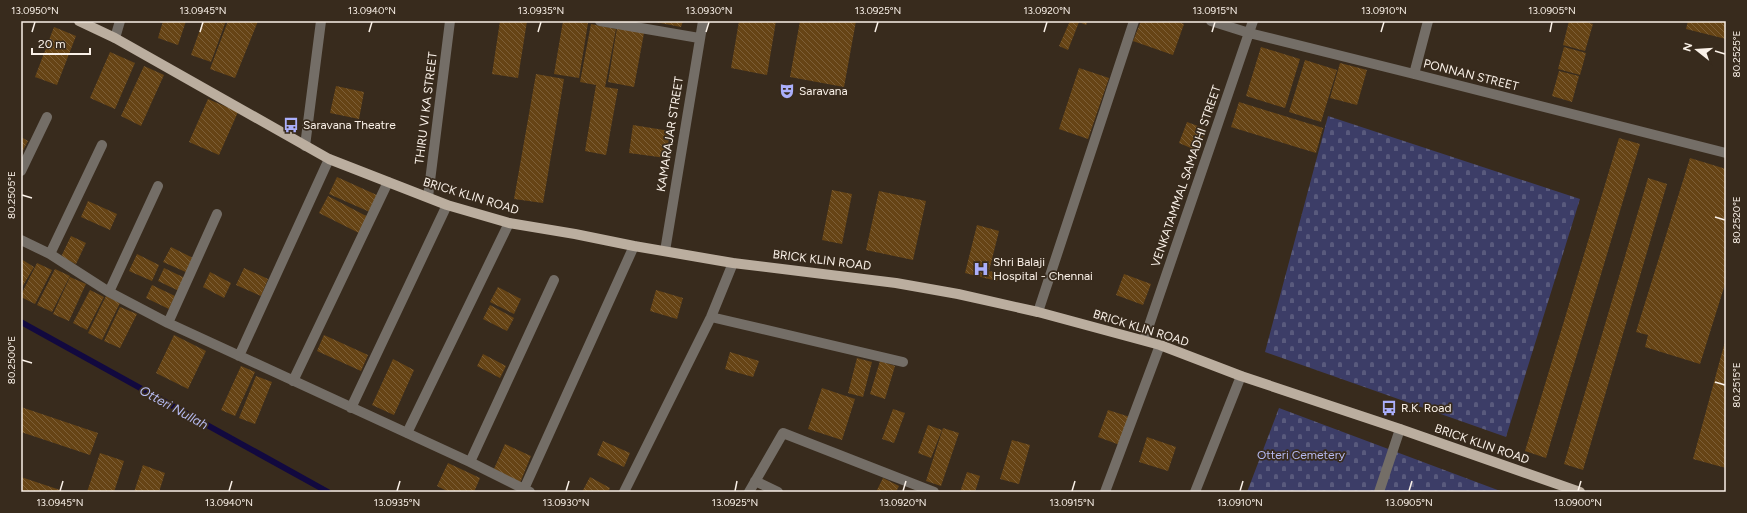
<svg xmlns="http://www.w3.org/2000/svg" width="1747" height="513" font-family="Figtree,sans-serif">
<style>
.cemetery{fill:url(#cemetery-stones)}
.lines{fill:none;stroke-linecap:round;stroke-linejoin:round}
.stream{stroke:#12093f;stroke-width:6}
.building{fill:url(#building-back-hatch)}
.minor{stroke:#746e67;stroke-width:10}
.primary{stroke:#bbae9f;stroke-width:10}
.ticks{fill:none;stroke:#faf1e8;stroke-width:1.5}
.labels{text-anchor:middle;stroke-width:3.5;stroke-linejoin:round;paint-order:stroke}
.street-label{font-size:12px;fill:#faf1e8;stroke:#382b1d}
.poi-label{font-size:12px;fill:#faf1e8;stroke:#382b1d;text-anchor:start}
.park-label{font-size:12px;fill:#b6baf0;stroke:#382b1d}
.water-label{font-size:13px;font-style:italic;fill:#b6baf0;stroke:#382b1d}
.neatline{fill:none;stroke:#faf1e8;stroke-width:1.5}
.ticks-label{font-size:10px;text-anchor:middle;fill:#faf1e8}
</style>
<defs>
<pattern id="cemetery-stones" width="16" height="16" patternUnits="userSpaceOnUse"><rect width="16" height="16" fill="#3c3d67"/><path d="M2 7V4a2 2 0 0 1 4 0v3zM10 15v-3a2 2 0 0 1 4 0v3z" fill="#595a7d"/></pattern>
<pattern id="building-back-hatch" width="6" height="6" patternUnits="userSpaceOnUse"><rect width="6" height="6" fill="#664415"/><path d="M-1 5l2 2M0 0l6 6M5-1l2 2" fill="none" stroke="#7d5f37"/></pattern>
</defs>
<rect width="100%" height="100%" fill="#382b1d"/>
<path class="cemetery" d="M1328 116 1580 199 1506 437 1265 352Z
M1279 408 1503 492H1247Z"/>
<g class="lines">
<path class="stream" d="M21 322 328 492"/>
</g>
<path class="building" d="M163 21H186L178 45 158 38Z
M203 21H226L211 62 191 55Z
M228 21H258L235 78 210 69Z
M500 21H527L518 78 492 74Z
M563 21 588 23 579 78 554 74Z
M650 21H683L681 27Z
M739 21H776L767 75 731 68Z
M800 21H856L844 87 790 77Z
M1070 21H1088L1086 25 1079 22 1068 50 1059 46Z
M1141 21H1176L1184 24 1173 55 1133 41Z
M1569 21H1582L1593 24 1585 51 1563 45Z
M1688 21H1726V39L1686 29Z
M591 24 616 29 605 87 618 89 606 155 585 151 596 85 580 82Z
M54 27 76 36 57 85 35 77Z
M617 28 644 33 634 87 608 82Z
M1261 47 1300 59 1285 108 1246 96Z
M1564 47 1586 53 1580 75 1558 69Z
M110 52 135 63 115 109 90 98Z
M1305 60 1337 70 1321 122 1289 112Z
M1340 63 1367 70 1357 105 1330 98Z
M144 66 164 75 141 126 121 116Z
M1079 68 1109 78 1088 139 1059 129Z
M1559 71 1579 76 1572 102 1552 96Z
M536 74 564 79 543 203 514 199Z
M336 86 364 92 359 119 330 113Z
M208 99 238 112 219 155 189 142Z
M1239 102 1323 128 1316 153 1231 127Z
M1187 122 1206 129 1198 151 1179 143Z
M633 125 670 131 666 158 629 153Z
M21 137 28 141 21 154Z
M1619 138 1640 144 1546 458 1525 451Z
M1690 158 1726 169V281L1700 364 1645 347 1648 335 1636 332Z
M337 177 379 196 372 213 329 194Z
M1648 178 1667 184 1583 470 1564 464Z
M832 190 852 194 842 244 822 240Z
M879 191 926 201 913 260 866 250Z
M328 196 370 218 361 234 319 213Z
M88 201 117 214 110 230 81 217Z
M977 225 999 231 989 271 999 273 997 281 965 273Z
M71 236 86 243 76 264 61 257Z
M171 247 195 259 188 273 163 262Z
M137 254 159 265 152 281 129 271Z
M21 259 34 267 21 289Z
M37 263 52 270 35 304 21 297V295Z
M164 268 185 278 179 291 158 281Z
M244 268 268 279 261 296 236 285Z
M55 269 70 276 52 312 37 305Z
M210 272 231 283 224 298 203 287Z
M1124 274 1151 284 1143 305 1116 295Z
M70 277 86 284 69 321 53 314Z
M152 285 175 296 169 309 146 298Z
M498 287 521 299 514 314 490 302Z
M90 290 104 297 87 330 73 323Z
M656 290 683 298 677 319 650 311Z
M106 296 120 303 102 340 88 333Z
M490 305 514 318 507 331 483 319Z
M120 307 137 314 120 348 104 341Z
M174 335 206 351 188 389 156 373Z
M324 335 368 355 361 371 317 351Z
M1726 338V468L1693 459Z
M730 352 759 361 753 377 725 369Z
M483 354 506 366 500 378 477 366Z
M857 358 872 362 863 397 848 393Z
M393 359 414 370 394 415 372 405Z
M880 361 895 366 885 399 870 394Z
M241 366 255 372 235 416 221 410Z
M256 376 272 382 255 424 239 418Z
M822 388 855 399 842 440 808 429Z
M21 407 98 433 90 455 21 432Z
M893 409 905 413 894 443 882 439Z
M1108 410 1130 417 1120 445 1098 437Z
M928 425 942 430 931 458 918 453Z
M943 428 959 433 941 486 926 481Z
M1147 437 1176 447 1168 471 1139 462Z
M1012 440 1030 445 1019 484 1000 479Z
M603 441 630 453 624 467 597 455Z
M505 444 531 456 520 483 493 471Z
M100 453 124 461 114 492H87Z
M448 463 480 478 474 492H449L437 486Z
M143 465 165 473 159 492H134Z
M967 472 980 476 975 492H960Z
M21 477 66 492H21Z
M590 477 610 488 608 492H582Z
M883 478 899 486 896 492H876Z"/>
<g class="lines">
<path class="minor" d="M600 21 699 38
M1211 21 1249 33 1414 74 1726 153
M115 38 120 21
M1414 74 1428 21
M305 146 321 21
M21 171 47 117
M428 197 450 21
M21 240 50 254 109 292 168 323 470 462 530 492
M665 251 703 21
M50 254 102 145
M109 292 158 186
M1038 312 1134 21
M711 317 903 362
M168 323 217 214
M1144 340 1253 21
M239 356 329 159
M293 381 388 182
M351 408 447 205
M407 433 509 223
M470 462 554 280
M755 481 778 492
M524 489 634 246
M624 492 711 317 733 263
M749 492 783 433 934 492
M1105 492 1160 345
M1195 492 1241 376
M1379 492 1400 429"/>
<path class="primary" d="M79 21 115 38 329 159 447 205 509 223 575 234 634 246 733 263 896 283 958 294 1038 312 1160 345 1241 376 1400 429 1580 492"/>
</g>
<path class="ticks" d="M32 32 35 22M200 32 203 22M369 32 372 22M538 32 541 22M706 32 709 22M875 32 878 22M1044 32 1047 22M1212 32 1215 22M1381 32 1384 22M1550 32 1552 22M1715 51 1725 54M22 195 32 198M1715 217 1725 220M22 360 32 363M1715 382 1725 385M60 491 63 481M229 491 232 481M397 491 400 481M566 491 569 481M735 491 737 481M903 491 906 481M1072 491 1075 481M1240 491 1243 481M1409 491 1412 481M1578 491 1581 481"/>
<defs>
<symbol id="theatre-bare" viewBox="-9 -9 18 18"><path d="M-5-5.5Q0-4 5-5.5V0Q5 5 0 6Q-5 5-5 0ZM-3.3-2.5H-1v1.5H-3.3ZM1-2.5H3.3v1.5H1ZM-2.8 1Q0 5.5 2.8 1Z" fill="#abaffb" stroke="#382b1d" stroke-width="2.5" paint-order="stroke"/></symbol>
<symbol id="bus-bare" viewBox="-9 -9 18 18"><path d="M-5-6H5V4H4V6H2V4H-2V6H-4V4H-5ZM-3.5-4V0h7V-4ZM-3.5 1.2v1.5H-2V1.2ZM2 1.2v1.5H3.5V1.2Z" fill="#abaffb" stroke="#382b1d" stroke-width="2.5" paint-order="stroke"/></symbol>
<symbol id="hospital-bare" viewBox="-9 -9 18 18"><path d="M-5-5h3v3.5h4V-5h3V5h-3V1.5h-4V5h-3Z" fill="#abaffb" stroke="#382b1d" stroke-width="2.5" paint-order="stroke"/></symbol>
</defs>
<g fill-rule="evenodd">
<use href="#theatre-bare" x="776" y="80" width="22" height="22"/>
<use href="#bus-bare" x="280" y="114" width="22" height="22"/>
<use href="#hospital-bare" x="970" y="258" width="22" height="22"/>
<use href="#bus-bare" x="1378" y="397" width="22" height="22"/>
</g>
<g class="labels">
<g class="street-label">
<text transform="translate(1471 75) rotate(14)" y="4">PONNAN STREET</text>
<text transform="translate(426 108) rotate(-83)" y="4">THIRU VI KA STREET</text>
<text transform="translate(670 134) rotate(-81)" y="4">KAMARAJAR STREET</text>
<text transform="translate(1186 176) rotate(-71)" y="4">VENKATAMMAL SAMADHI STREET</text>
<text transform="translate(471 196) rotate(17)" y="4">BRICK KLIN ROAD</text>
<text transform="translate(822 260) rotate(7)" y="4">BRICK KLIN ROAD</text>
<text transform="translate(1141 328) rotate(17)" y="4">BRICK KLIN ROAD</text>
<text transform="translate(1482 444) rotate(19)" y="4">BRICK KLIN ROAD</text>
</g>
<g class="poi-label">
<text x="799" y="95">Saravana</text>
<text x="303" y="129">Saravana Theatre</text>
<text x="993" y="266">Shri Balaji<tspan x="993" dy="14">Hospital - Chennai</tspan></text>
<text x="1401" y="412">R.K. Road</text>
</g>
<g class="park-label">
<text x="1301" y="459">Otteri Cemetery</text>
</g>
<g class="water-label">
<text transform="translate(174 407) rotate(29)" y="5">Otteri Nullah</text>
</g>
</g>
<rect width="1747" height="513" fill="none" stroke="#382b1d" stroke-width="44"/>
<g transform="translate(1697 50) rotate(287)" stroke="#382b1d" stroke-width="3" paint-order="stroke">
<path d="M0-3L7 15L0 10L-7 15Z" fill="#faf1e8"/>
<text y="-6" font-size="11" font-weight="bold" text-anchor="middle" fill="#faf1e8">N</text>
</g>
<path d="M32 48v6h58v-6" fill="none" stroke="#faf1e8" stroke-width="2"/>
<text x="38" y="48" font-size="12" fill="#faf1e8" stroke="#382b1d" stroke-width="3" paint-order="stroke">20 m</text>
<rect x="22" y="22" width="1703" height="469" class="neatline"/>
<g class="ticks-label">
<text x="35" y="14">13.0950°N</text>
<text x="203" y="14">13.0945°N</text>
<text x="372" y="14">13.0940°N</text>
<text x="541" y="14">13.0935°N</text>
<text x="709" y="14">13.0930°N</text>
<text x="878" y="14">13.0925°N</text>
<text x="1047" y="14">13.0920°N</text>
<text x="1215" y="14">13.0915°N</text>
<text x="1384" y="14">13.0910°N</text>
<text x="1552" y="14">13.0905°N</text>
<text transform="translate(1736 54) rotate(-90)" y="4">80.2525°E</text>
<text transform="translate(11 195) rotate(-90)" y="4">80.2505°E</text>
<text transform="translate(1736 220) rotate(-90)" y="4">80.2520°E</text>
<text transform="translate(11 360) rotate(-90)" y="4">80.2500°E</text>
<text transform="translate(1736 385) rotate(-90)" y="4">80.2515°E</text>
<text x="60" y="506">13.0945°N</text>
<text x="229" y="506">13.0940°N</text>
<text x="397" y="506">13.0935°N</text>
<text x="566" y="506">13.0930°N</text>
<text x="735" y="506">13.0925°N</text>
<text x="903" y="506">13.0920°N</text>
<text x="1072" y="506">13.0915°N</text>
<text x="1240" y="506">13.0910°N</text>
<text x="1409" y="506">13.0905°N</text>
<text x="1578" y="506">13.0900°N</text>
</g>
</svg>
